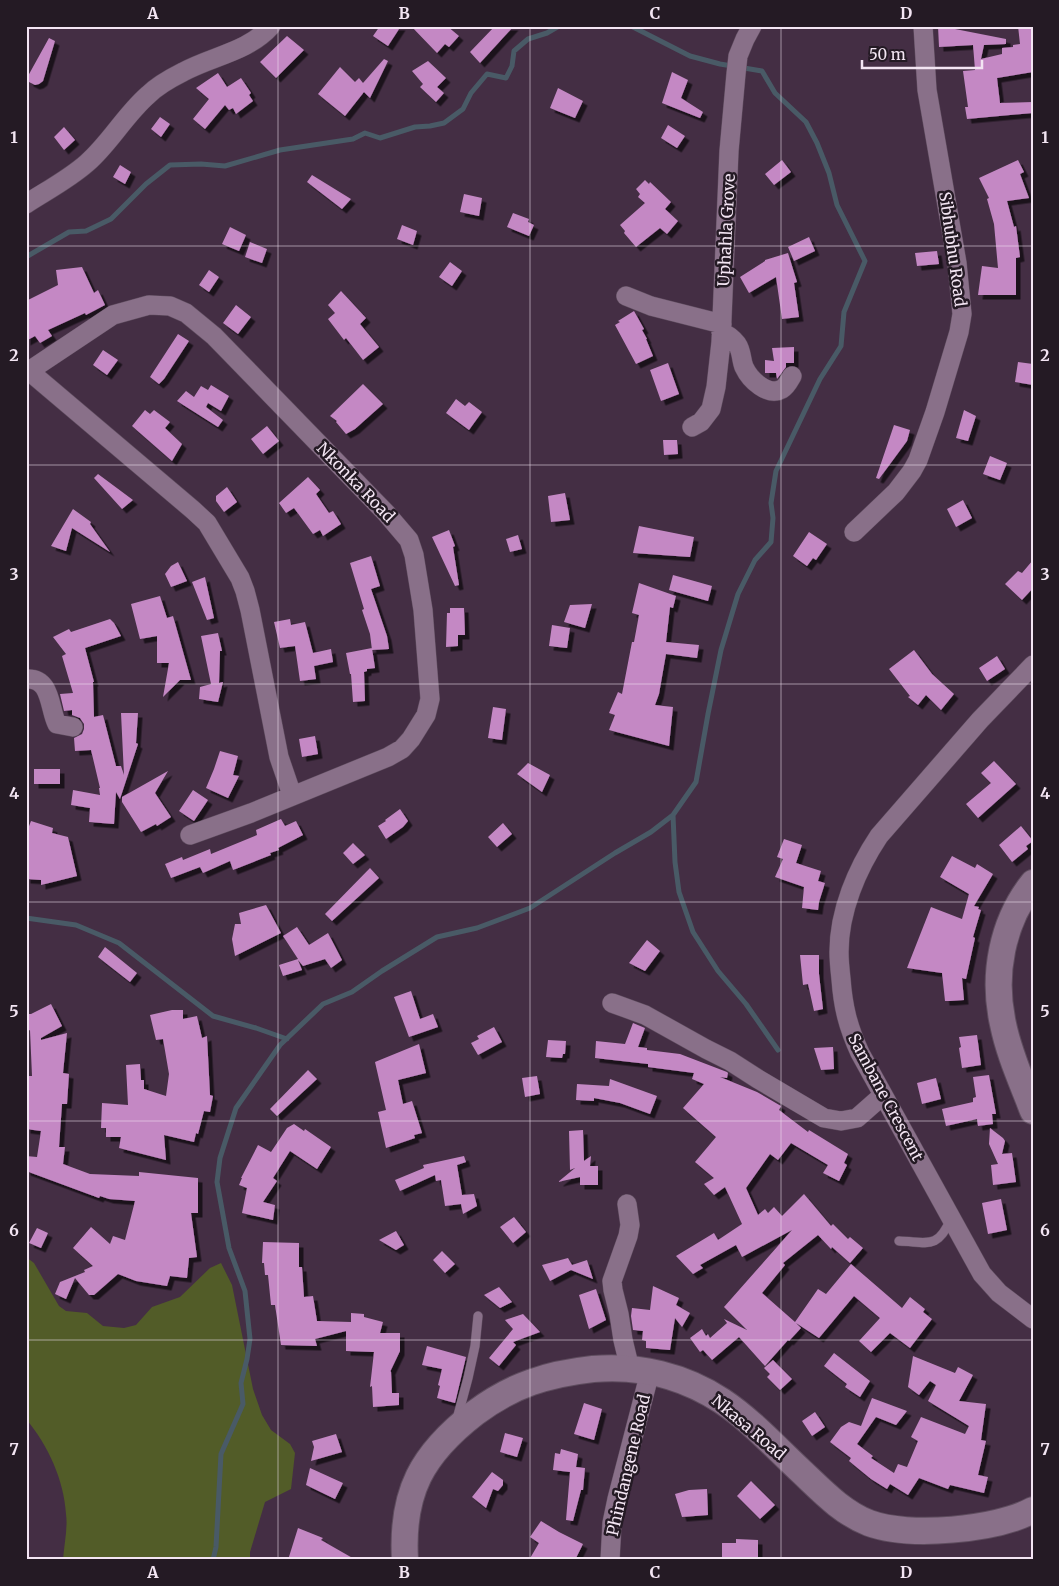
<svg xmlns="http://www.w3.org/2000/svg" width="1059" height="1586" font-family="Merriweather,serif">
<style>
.green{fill:#525c28}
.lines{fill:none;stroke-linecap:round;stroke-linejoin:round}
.stream{stroke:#495a66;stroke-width:5}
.building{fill:#c488c4;filter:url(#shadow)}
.lane-casing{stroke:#5e4c5e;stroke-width:10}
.street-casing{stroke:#5e4c5e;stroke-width:20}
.secondary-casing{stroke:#5e4c5e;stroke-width:28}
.lane{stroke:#897089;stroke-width:9}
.street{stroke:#897089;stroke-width:19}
.secondary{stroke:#897089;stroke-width:26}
.grid{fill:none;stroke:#f3e5f3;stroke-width:1;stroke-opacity:0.55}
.labels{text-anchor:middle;stroke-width:5;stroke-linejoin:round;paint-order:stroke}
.street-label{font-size:16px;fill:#f3e5f3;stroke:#241a24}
.neatline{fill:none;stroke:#f3e5f3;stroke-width:2}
.grid-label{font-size:16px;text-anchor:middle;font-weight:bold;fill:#f3e5f3}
</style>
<defs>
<filter id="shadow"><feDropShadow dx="4.5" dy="4.5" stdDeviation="0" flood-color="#0009"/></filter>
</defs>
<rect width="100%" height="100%" fill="#442e44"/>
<path class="green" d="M26 1257 34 1263 59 1306 66 1311 87 1313 103 1326 124 1328 136 1325 152 1307 180 1297 210 1268 221 1263 232 1285 253 1389 262 1415 271 1430 290 1444 295 1453 291 1489 265 1502 250 1552V1560H63C64 1545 68 1528 66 1514 64 1480 48 1445 26 1419Z"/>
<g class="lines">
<path class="stream" d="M26 257 69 232 86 231 111 219 146 184 170 165 201 164 225 166 280 150 353 139 365 133 380 138 415 127 430 126 444 123 463 109 471 93 487 74 506 78 512 66 514 51 528 39 547 33 559 26
M673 815 675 862 679 892 693 932 718 971 746 1004 778 1050
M26 918 76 925 119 943 213 1016 256 1028 287 1039
M213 1560 216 1547 221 1454 243 1404 241 1383 247 1359 250 1339 245 1291 229 1248 217 1182 220 1158 236 1108 280 1045 323 1004 352 992 382 971 437 937 477 928 530 908 615 853 651 832 673 815 696 782 708 714 721 650 738 594 755 560 771 542 773 518 771 503 776 471 820 379 841 346 844 312 865 261 837 205 829 173 817 143 806 122 775 93 762 71 720 64 690 56 631 26"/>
</g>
<path class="building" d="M380 26H401L388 46 373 36Z
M411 26H447L459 36 449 47 445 44 437 53Z
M495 26H514L480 63 470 52Z
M938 26H952L955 29 1006 39V44L984 45 981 59 1002 54V48L1013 47V45L1020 44 1018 26H1033V72L997 78 1000 103 1033 102V113L967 119 965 107H968L963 71 975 70 973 45 939 47Z
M287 36 304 50 276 78 260 62Z
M49 38 55 41 43 81 39 84 35 85 29 82 28 76Z
M384 59 388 61 370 98 364 92 345 116 318 94 340 67 355 82 359 78 363 83Z
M428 61 446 78 437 87 444 93 436 102 420 87 423 84 412 71Z
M672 72 688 80 681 98 703 112 700 118 662 103Z
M218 73 227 87 241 78 251 93 249 95 253 101 236 114 233 108 229 110 225 105 205 129 193 119 209 99 196 88Z
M558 88 583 101 575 118 550 108Z
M160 117 170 124 161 137 151 129Z
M668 125 685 136 677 148 661 138Z
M64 127 75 140 64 150 54 137Z
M782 160 791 172 774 185 765 174Z
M1018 160 1024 172 1020 174 1029 198 1007 201 1014 227 1016 226 1020 257 1016 258V295H978L982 266 998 268 994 224 987 199 989 198 979 178Z
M120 165 131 172 125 184 113 177Z
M312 175 351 199 342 209 307 182Z
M645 180 649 184 650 182 671 202 665 209 678 221 667 234 660 228 636 247 624 233 625 231 620 225 645 203 638 197 640 194 636 189Z
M464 194 482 198 479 216 460 212Z
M513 213 529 219 528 222 534 225 529 236 507 227Z
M402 225 417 231 413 245 397 239Z
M230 227 246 235 239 251 222 244Z
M809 237 815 251 794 261 788 247Z
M250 242 267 249 262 263 245 257Z
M937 251 939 264 917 266 915 253Z
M788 253 797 282 794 283 799 317 782 319 776 277 749 293 740 277 765 261V260Z
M450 262 462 271 452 286 439 277Z
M82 267 94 293 98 290 105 305 86 315 85 313 48 330 52 336 40 343 35 336 26 341V301L58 285 56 270Z
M209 270 219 277 209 292 199 285Z
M341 291 366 318 360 324 379 347 363 360 346 338 344 340 328 319 335 313 328 305Z
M236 305 251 317 238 334 223 323Z
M634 311 644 329 642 330 647 339H646L653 356 636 364 615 325 620 322 618 321Z
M178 334 189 341 164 379 159 384 150 377Z
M794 347V363H786V367L777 379 776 373H765V360L774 361 772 348Z
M103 350 118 360 107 375 93 365Z
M1018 362 1033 364V385L1015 382Z
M668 363 679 394 661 401 650 370Z
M363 384 383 404 355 429 346 434 336 422 337 421 330 416Z
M211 385 229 396 221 411 208 403 206 407 223 420 218 427 177 401 186 391 194 397 201 386 208 390Z
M456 399 465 406 469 402 482 412 469 430 446 413Z
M145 410 150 414 154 410 170 422 165 428 182 444 172 461 132 426Z
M964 410 976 416 968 441 956 438Z
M894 425 910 430 907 441 879 479 876 478Z
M267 426 279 441 263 454 251 439Z
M663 440H677L678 454 664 455Z
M990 456 1007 463 1000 480 983 474Z
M98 474 133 500 122 509 94 478Z
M308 477 320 490 316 494 329 513 333 511 341 524 323 536 320 530 313 534 294 508 286 513 279 503Z
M227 487 237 502 224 512 216 501V496Z
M565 493 570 520 551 522 548 496Z
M963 500 972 518 956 527 947 509Z
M73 509 91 522 90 524 110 552 72 528 66 551 51 546Z
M639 526 694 537 690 557 633 553Z
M449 530 455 546 453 547 459 585 455 586 432 537Z
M809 532 827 544 816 560 813 558 807 566 793 556Z
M518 535 522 549 510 552 506 539Z
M371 556 380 586 371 589 387 636 389 649 372 650 370 634 362 610 364 609 350 563Z
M1033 560V588L1022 600 1005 584 1018 571 1022 573Z
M178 562 187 581 171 587 165 574 171 566Z
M673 575 712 586 708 601 669 590Z
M205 577 214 618 207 620 192 582Z
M639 583 676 596 673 608 670 607 666 642 699 645 697 658 666 654 659 694 655 705 673 707 669 746 609 730 615 715 609 713 618 692 622 694 632 642H634L639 615 632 613Z
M160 596 167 618 173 616 191 680H180L163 697 169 663H157V636L140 639 131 604Z
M592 604 585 628 564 622 570 605Z
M450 608H464L465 635H458V646L446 647 447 613H450Z
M110 619 114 623 121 636 85 648 94 682H93L94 717 103 715 116 766H121L124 775 121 713H138L136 743 138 744 120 799 116 792 114 824 89 822 90 808 71 805 73 790 100 795 99 788H100L91 750 75 751 74 738 82 734 84 729V724L80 718 72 715V710L64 711 60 694 73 693 62 656 66 654 53 637 69 629 71 632Z
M290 619 291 625 305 622 313 653 331 649 333 662 314 666 316 679 300 681 295 646 280 648 274 622Z
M552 625 570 628 567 648 549 646Z
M218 633 222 651H220L219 683 223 682 218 702 199 699 200 687 211 684 201 636Z
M372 648 375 668 367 669V671L364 672 365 701 353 702 351 674H350L346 653Z
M914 650 932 674 954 694 941 710 926 695 918 705 908 697 910 696 889 669Z
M997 656 1005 669 987 681 979 668Z
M493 707 506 709 502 740 488 738Z
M315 736 318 754 302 757 299 739Z
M220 751 238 756 233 775 239 776 228 798 206 788 214 769Z
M994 761 1016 784 978 818 966 804 991 783 981 773Z
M528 763 550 775 542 792 517 774Z
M34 769H60V784H34Z
M168 771 155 793 171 817 157 826 156 824 141 832 122 802V797Z
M193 790 208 800 194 821 179 811Z
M400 809 408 821 403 827 386 839 378 826 386 821 385 820Z
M281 819 285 826 296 821 303 835 278 848 279 850 270 853 271 855 233 870 230 861 203 873 200 867 171 878 165 864 182 857 183 860 210 849 211 854 257 835 256 830Z
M31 821 53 828 52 833 68 837 77 876 41 885V880L26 879V834Z
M503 823 512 834 497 847 488 837Z
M1021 826 1033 841 1026 846 1028 849 1012 862 999 845Z
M784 839 802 845 796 863 821 871 818 881 825 883 819 902 818 910 802 908 804 887 775 877 783 859 777 857Z
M353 843 365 855 353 864 343 853Z
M952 856 975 868 977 864 993 874 974 906 979 907 978 909 981 910 973 937 975 938 966 979 962 978 964 1000 950 1001H945L942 973 907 968 931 907 962 919 969 894 940 877Z
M370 868 379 878 332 921 325 914Z
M266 905 281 933 235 956 232 939 235 924H241L239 913Z
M297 927 309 945 328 933 342 960 331 968 325 959 303 966 298 960 302 970 283 976 279 965 298 959 283 936Z
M647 940 660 951 645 971 629 963Z
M105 947 137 973 130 982 98 957Z
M800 955H819V974L823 1009 814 1011 808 984 803 985Z
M411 991 420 1019 433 1014 438 1027 409 1037 394 997Z
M51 1004 62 1026 41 1038V1040L67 1033 63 1073 69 1074 67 1104H62L59 1147H65L63 1164 90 1174 139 1176V1172L198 1178V1213H191L197 1257 189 1258 187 1278 170 1276 167 1286 136 1281 118 1274 94 1295H89L75 1278 66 1299 55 1294 60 1282 85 1272 84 1270 93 1266 73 1248 91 1227 110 1244 113 1236 125 1240 135 1201 109 1199 100 1196 99 1198 26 1171V1156L37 1157 41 1131 26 1129V1076H32L30 1030 26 1032V1016L29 1014H31Z
M172 1010H183V1019L197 1016 202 1038 207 1036 210 1095 213 1096 210 1112 204 1111 198 1134 196 1133 194 1142 164 1135 166 1160 119 1148 121 1137H106V1128H101L102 1103 128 1105 126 1065 140 1064 141 1080H144V1089L166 1096 169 1074 163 1039 156 1040 150 1015Z
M633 1023 645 1028 638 1047 647 1048V1050L680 1054 727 1072 728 1073 727 1078 720 1077 757 1092 781 1106 779 1110 808 1132 809 1130 848 1154 844 1163 847 1165 839 1181 823 1173 828 1165 791 1143 778 1160 770 1154 746 1188 758 1215 765 1209 768 1213 774 1207 782 1216 804 1194 831 1226 833 1224 848 1239 850 1237 863 1248 850 1263 832 1247 831 1249 818 1235 783 1263 785 1265 762 1293 795 1322 818 1289 826 1294 851 1264 902 1308 910 1297 925 1309 923 1312 932 1319 910 1348 890 1333 871 1352 859 1341 880 1318 854 1296 819 1338 796 1323 801 1328 789 1341 788 1340 765 1366 739 1337 712 1360 703 1350 700 1352 690 1338 702 1329 706 1336 708 1334 710 1338 727 1323 724 1319 747 1330 724 1307 792 1230 742 1257 736 1245 700 1265 703 1268 693 1274 676 1256 714 1233 718 1240 742 1224 725 1187 714 1195 704 1184 714 1178 695 1162 716 1137 683 1108 704 1084 692 1079 694 1073 648 1067V1064L595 1058 596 1041 625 1044Z
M494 1027 502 1042 478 1055 471 1043 479 1039 477 1036Z
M977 1035 981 1065 962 1068 959 1048 961 1047 959 1037Z
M548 1040 566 1041 565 1054H563L562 1058 546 1057Z
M419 1044 426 1073 398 1080 403 1104 412 1101 422 1133 414 1135 415 1138 386 1148 378 1112 386 1110 375 1062Z
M833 1047 834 1069 821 1070 814 1048Z
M308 1070 317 1079 277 1116 270 1109Z
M989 1075 996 1114H992L993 1124 978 1126 977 1119 946 1126 942 1109 973 1102V1098L976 1097 973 1077Z
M537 1076 540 1094 525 1097 522 1078Z
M936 1078 941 1099 922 1104 917 1083Z
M610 1079 657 1096 650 1114 620 1103 594 1098V1101L576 1100 577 1084 609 1086Z
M294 1124 304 1131 305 1129 331 1147 317 1169 290 1151 273 1178 277 1181 263 1202 275 1205 273 1220 242 1213 247 1188 239 1185 242 1178H241L258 1145 271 1152 287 1128Z
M990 1128 1003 1138 1005 1141 1002 1154 1012 1153 1016 1182 993 1185 991 1165 998 1164 989 1144Z
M583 1130 584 1161 591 1156 590 1166H598V1185H580V1177L558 1182 575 1168 570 1170 569 1131Z
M464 1156 466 1162 457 1165 462 1195 474 1194 477 1206 463 1214 461 1204 445 1206 441 1180 436 1181 435 1175 400 1191 395 1180 424 1168 423 1165Z
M1001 1199 1007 1230 988 1234 982 1203Z
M514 1217 526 1232 513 1243 500 1227Z
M37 1228 48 1233 41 1248 29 1243Z
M396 1231 404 1245 396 1250 379 1240Z
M263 1242 299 1243V1267H302L304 1297 313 1296 317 1321 351 1322V1313L364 1314V1317L383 1322 380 1333H400V1351L390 1372 391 1371 392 1393H399V1405L373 1407 372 1386 370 1387 374 1352 346 1351V1331L315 1339 317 1346 281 1345 275 1305H271L268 1275H265L264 1263H262Z
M442 1251 455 1264 445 1273 433 1260Z
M568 1258 572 1265 587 1260 593 1279 571 1270 550 1281 542 1265Z
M653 1286 679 1298 676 1305 690 1313 682 1327 675 1318 670 1350 646 1348V1341L642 1340 643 1331 633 1330 631 1316 632 1308 650 1310Z
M499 1287 512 1302 500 1308 484 1295Z
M596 1289 606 1320 589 1329 579 1295Z
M523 1314 540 1332 513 1342 516 1345 499 1366 489 1358 513 1329 505 1320Z
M427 1346 466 1357 455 1403 437 1398 440 1386 438 1385 442 1369 422 1365Z
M834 1353 870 1381 860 1397 845 1387 847 1384 824 1366Z
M913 1356 955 1373 958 1367 973 1375 959 1401 986 1404 981 1440 986 1441 978 1475 988 1477 984 1493 950 1485 948 1489 919 1478 908 1495 890 1484 887 1489 871 1479 849 1461 851 1458 830 1442 841 1427 849 1422 861 1426 872 1398 907 1411 896 1425 876 1417 857 1444 873 1456 871 1458 894 1473 898 1464 907 1467 918 1441 911 1437 921 1417 965 1434 969 1426 928 1401 936 1385 930 1381 919 1395 908 1387Z
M773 1360 792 1379 780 1390 767 1377 770 1374 764 1368Z
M584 1403 602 1409 594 1440 574 1434Z
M815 1412 825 1427 812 1436 802 1421Z
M505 1433 523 1438 517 1457 500 1452Z
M336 1434 342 1452 311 1461 314 1447 312 1441Z
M561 1449 578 1454 576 1467 585 1468 583 1490H581L573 1521 566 1520 570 1472 553 1470 555 1453 560 1454Z
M310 1468 343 1483 335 1499 306 1485Z
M492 1472 503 1480V1485L498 1491 493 1489 486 1508 472 1497Z
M751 1481 775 1505 760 1519 737 1496Z
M707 1489 708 1515 682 1517 675 1494 689 1490Z
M541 1521 559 1532 583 1544 575 1560H529L539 1543 530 1537Z
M298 1528 323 1538 321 1540 356 1560H288Z
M736 1539 758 1540V1560H722V1543H736Z"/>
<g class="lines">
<defs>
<path id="lane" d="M899 1241C928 1242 937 1250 951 1219
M457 1419 468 1378 475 1346 478 1316"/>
<path id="street" d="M26 204C46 191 69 179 87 163 110 143 125 115 148 95 158 85 171 78 183 72 212 56 248 52 271 26
M626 296 651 306 722 324
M721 332C727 334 733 339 737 344 742 351 741 360 744 367 750 380 768 397 782 389 787 386 789 381 792 376
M29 371 193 510 207 523 240 578 245 591 250 610 279 757 292 795
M26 373 113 315 149 305 170 306 186 313 214 336 386 513 409 540 414 555 423 610 430 699 426 715 411 739 402 749 388 757 251 813 190 835
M692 427 701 422 711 409 716 387 721 342 729 151 736 74 738 56 745 39 752 26
M854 532 896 492 912 471 918 460 935 412 959 332 962 314 957 263 927 90 923 26
M1033 665 980 720 879 836C857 869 839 911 839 952 839 961 840 970 841 979 843 1007 848 1027 860 1053L982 1274 999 1293 1033 1319
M26 679C52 677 49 709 57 724L73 727
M612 1003 645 1015 706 1049 730 1061 758 1079 824 1118 841 1121 857 1118 882 1096
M627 1204 630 1225 628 1236 612 1281 613 1290 619 1314 623 1340 630 1369
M610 1560 612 1523 617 1499 650 1372"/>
<path id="secondary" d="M1033 883C1002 922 992 975 1003 1024 1009 1054 1022 1082 1033 1111
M405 1560C401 1492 422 1454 475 1413 512 1385 548 1374 593 1369 639 1365 684 1376 722 1401 752 1421 777 1449 803 1473 823 1492 843 1513 869 1523 909 1538 996 1530 1033 1510"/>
</defs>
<use href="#lane" class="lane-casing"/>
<use href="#street" class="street-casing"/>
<use href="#secondary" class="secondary-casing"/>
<use href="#lane" class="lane"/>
<use href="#street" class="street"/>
<use href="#secondary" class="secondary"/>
</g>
<path class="grid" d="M278 26V1560M530 26V1560M781 26V1560M26 246H1033M26 465H1033M26 684H1033M26 902H1033M26 1121H1033M26 1340H1033"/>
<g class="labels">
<g class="street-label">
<text transform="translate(726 230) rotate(-87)" y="6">Uphahla Grove</text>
<text transform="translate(953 249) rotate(82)" y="6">Sibhubhu Road</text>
<text transform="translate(356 482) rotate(46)" y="6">Nkonka Road</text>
<text transform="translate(886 1097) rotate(62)" y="6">Sambane Crescent</text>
<text transform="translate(749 1427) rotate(40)" y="6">Nkasa Road</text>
<text transform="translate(628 1465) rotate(-77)" y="6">Phindangene Road</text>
</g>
</g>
<rect width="1059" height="1586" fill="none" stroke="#241a24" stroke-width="55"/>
<path d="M862 60v8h120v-8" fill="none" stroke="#f3e5f3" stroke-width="2.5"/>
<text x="869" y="60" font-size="15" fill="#f3e5f3" stroke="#241a24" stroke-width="4" paint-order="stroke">50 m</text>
<rect x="28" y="28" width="1004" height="1530" class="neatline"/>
<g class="grid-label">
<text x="153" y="19">A</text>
<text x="404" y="19">B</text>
<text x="655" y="19">C</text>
<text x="906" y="19">D</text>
<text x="14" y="143">1</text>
<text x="1045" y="143">1</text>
<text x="14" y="361">2</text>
<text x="1045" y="361">2</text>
<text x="14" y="580">3</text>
<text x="1045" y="580">3</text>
<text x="14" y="799">4</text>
<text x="1045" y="799">4</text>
<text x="14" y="1017">5</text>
<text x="1045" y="1017">5</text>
<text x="14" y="1236">6</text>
<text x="1045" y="1236">6</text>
<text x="14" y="1455">7</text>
<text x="1045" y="1455">7</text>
<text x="153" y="1578">A</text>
<text x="404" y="1578">B</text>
<text x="655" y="1578">C</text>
<text x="906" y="1578">D</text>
</g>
</svg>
